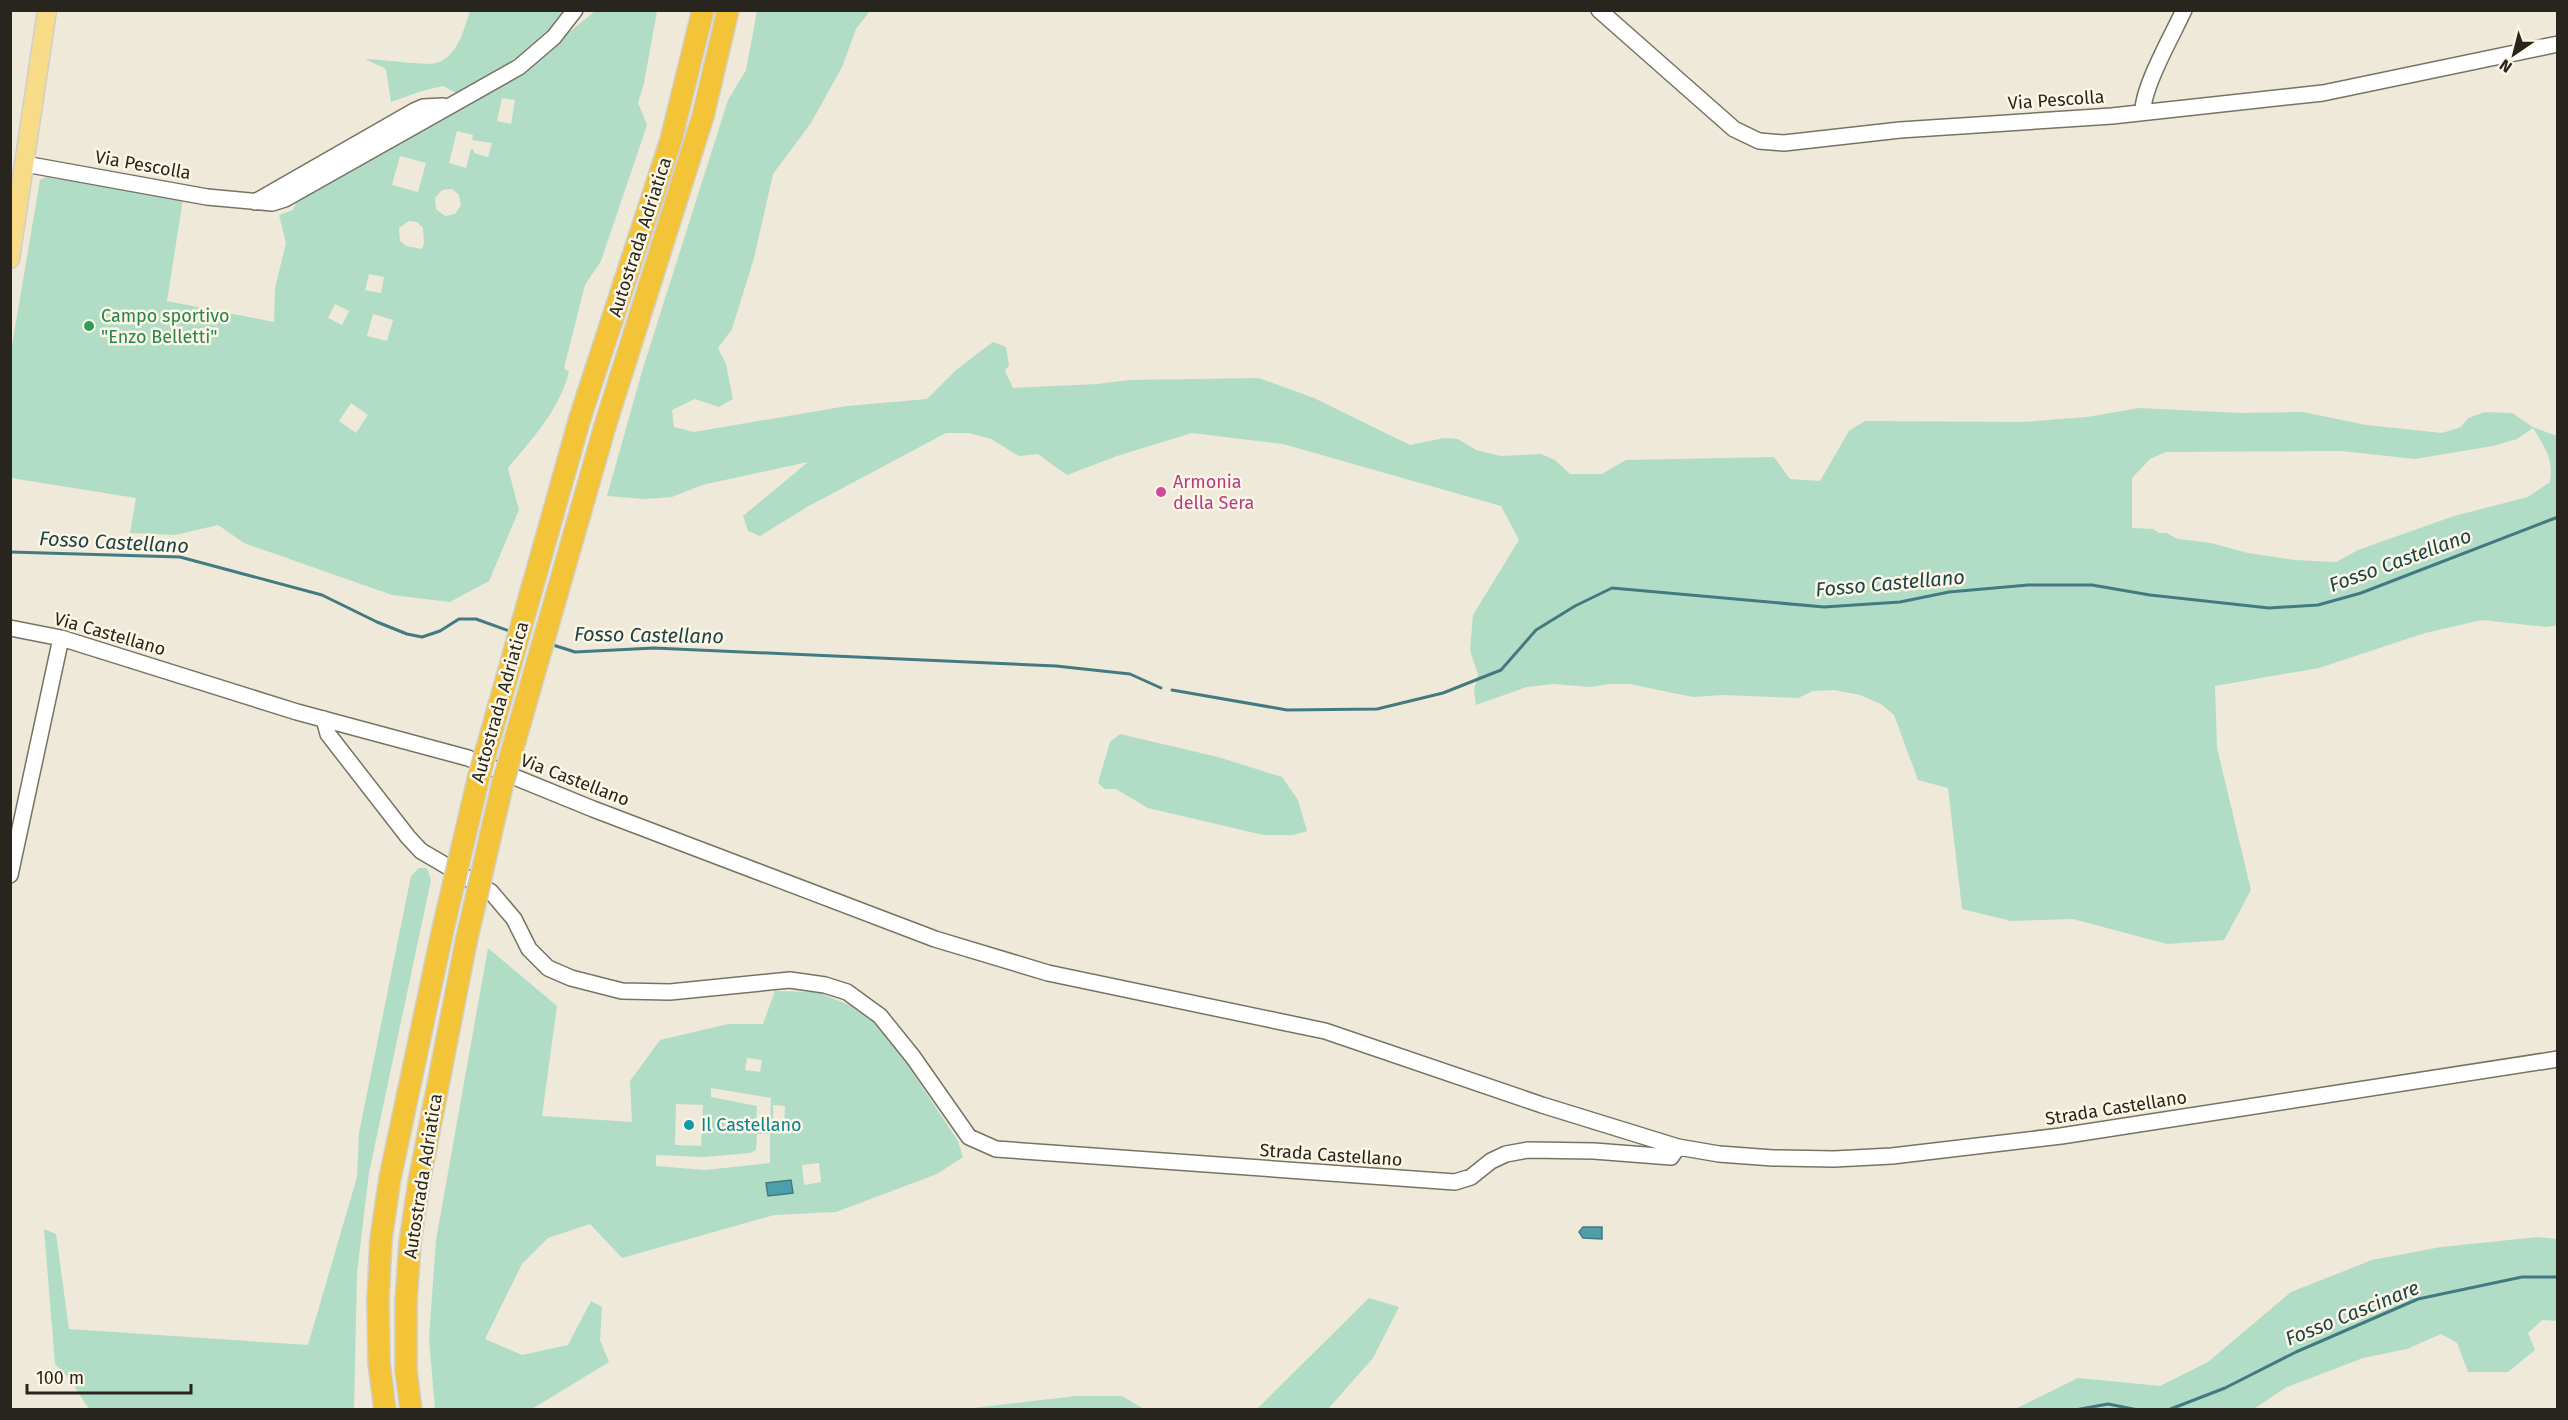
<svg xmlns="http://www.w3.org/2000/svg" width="2568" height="1420" font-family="'Fira Sans',sans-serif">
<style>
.green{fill:#b1ddc7;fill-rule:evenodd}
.water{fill:#4f9eac;stroke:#437a81;stroke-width:1.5}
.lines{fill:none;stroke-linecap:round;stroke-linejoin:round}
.stream{stroke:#437a81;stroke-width:3}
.minor-casing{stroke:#777363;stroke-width:18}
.major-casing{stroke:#cfcfce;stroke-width:21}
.highway-casing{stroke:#cfcfce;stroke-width:24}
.minor{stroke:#fff;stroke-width:15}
.major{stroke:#f8db88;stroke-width:18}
.highway{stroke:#f3c338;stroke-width:21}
.highway-bridge-casing{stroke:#cfcfce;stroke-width:24;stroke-linecap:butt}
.highway-bridge{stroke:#f3c338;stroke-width:21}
.leisure-dot{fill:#2e9e5b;stroke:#fcf6e5;stroke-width:2}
.hotel-dot{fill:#d1479c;stroke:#fcf6e5;stroke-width:2}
.culture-dot{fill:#0f9aa8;stroke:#fcf6e5;stroke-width:2}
.labels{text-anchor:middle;stroke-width:5;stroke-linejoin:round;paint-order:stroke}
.street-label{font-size:18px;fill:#27251e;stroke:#fcf6e5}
.leisure-label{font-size:18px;fill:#27864d;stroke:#fcf6e5;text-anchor:start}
.hotel-label{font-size:18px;fill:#b23c85;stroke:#fcf6e5;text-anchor:start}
.culture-label{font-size:18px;fill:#0d838f;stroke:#fcf6e5;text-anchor:start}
.water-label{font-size:20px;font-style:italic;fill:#1d4249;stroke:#fcf6e5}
</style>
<rect width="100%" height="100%" fill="#eee9d8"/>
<path class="green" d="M470 11H565L544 37 495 73 456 93 443 86 422 91 391 102 386 69 365 59C378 59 427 66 436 63 458 57 464 29 470 11Z
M595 11H657L644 83 638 103 647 125 601 261 585 285 564 368 569 372C559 410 533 438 508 468L519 510 489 581 450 602 392 595 244 543 218 525 175 535 130 533 136 498 11 478V351L40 180 46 177 183 199 167 301 274 322 275 288 286 243 279 215 293 210 298 199 461 107 508 83ZM502 98 515 100 511 124 497 121ZM457 131 473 135 472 140 492 143 488 157 474 153V150L471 149 466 168 449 163ZM400 156 426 163 418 192 392 185ZM452 189 459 195 461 205 455 214 445 216 436 209 435 198 442 190ZM409 221 417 222 423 228 424 243 422 249 406 246 400 241 399 228ZM369 274 384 277 381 293 365 290ZM335 304 349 311 342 325 328 318ZM373 314 393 320 387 341 367 336ZM351 403 368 415 356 433 339 421Z
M757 11H870L856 29 842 67 811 123 773 174 754 258 732 329 718 348 726 364 733 399 719 407 695 399 672 410 674 427 694 432 847 406 927 399 956 370 993 342 1006 347 1009 365 1005 371 1013 388 1097 384 1130 380 1259 378 1314 398 1410 445 1444 438 1458 439 1476 450 1501 456 1541 454 1555 460 1570 474H1602L1626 460 1774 457 1790 479 1820 481 1849 431 1865 421 2024 422 2087 417 2139 408 2240 413 2303 412 2366 425 2442 433 2461 427 2468 418 2485 412 2512 413 2533 427 2557 436V625L2547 627 2482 620 2425 633 2319 668 2215 686 2217 748 2251 890 2224 940 2167 944 2073 919 2011 921 1962 909 1948 788 1918 780 1894 715 1881 704 1860 695 1834 690 1813 691 1798 698 1723 695 1693 697 1629 684H1609L1591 687 1553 684 1527 687 1476 705 1474 690 1478 675 1470 650 1473 615 1519 540 1501 506 1283 444 1192 433 1117 456 1067 475 1038 454 1019 456 991 439 969 433H946L807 507 760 536 748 531 743 516 808 462 702 485 672 497 645 499 607 496 643 368 728 100 746 70ZM2533 428C2545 448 2554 459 2550 482L2528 497 2454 516 2358 550 2336 562 2295 560 2248 553 2211 543 2178 539 2166 533H2159L2153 529 2132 528V478L2150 459 2166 452 2341 451 2415 459 2493 446 2517 439Z
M1120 734 1218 757 1282 777 1298 800 1307 831 1293 835H1263L1148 808 1116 789H1105L1098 783 1110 742Z
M419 868H427L431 880 369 1173 357 1273 354 1409H89L70 1380 55 1364 44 1229 56 1234 69 1329 308 1345 357 1177 359 1133 411 876Z
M488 948 557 1006 542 1116 632 1122 630 1081 660 1040 728 1024H763L775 991 818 992 849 1005 873 1021 895 1046 958 1141 963 1157 937 1174 836 1212 774 1215 622 1258 590 1224 548 1238 522 1264 485 1339 522 1355 568 1345 591 1301 602 1307 600 1340 609 1362 532 1409 435 1410 429 1338 436 1240ZM747 1058 762 1060 760 1072 745 1070ZM711 1088 771 1098 770 1126H756L757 1106 711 1097ZM676 1104 703 1105 701 1146 675 1145ZM773 1105 785 1106 784 1126H773ZM757 1134H770V1163L705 1170 656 1166V1155L704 1157 750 1153 756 1150ZM819 1163 821 1182 804 1185 802 1165Z
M2538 1237 2557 1239V1321L2542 1320 2528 1333 2535 1350 2508 1372H2468L2457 1343 2441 1334 2407 1349 2363 1358 2285 1388 2254 1409H2015L2078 1378 2160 1386 2208 1362 2291 1292 2372 1260 2441 1247Z
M1369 1298 1399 1307 1373 1358 1328 1409H1257Z
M1076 1396H1122L1144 1409H965Z"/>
<path class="water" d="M791 1180 793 1193 768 1196 766 1183Z
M1583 1227H1602V1239L1583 1238 1579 1232Z"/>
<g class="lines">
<path class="stream" d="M10 552 180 557 322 595 377 622 407 634 422 637 440 631 459 619H476L512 632
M550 644 575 652 654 648 1056 666 1130 674 1161 688
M1172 690 1287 710 1377 709 1443 693 1501 670 1536 630 1575 606 1612 588 1824 607 1900 602 1949 592 2028 585H2092L2150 595 2269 608 2318 605 2361 593 2558 517
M2075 1410 2108 1404 2138 1410
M2168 1410 2225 1388 2296 1352 2418 1299 2522 1277H2558"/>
<defs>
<path id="minor" d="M1599 10 1734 129 1759 141 1784 143 1900 130 2112 116 2323 93 2558 44
M2143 112C2142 88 2173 34 2184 10
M25 164 207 197 272 203 285 199 519 67 554 37 575 10
M255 202 414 111 423 107 443 106
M10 628 61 638 297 712 468 758 593 809 935 939 1048 973 1325 1031 1542 1105 1678 1147 1719 1154 1773 1158 1834 1159 1892 1156 2061 1136 2558 1059
M324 719 328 734 408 837 421 851 491 892 514 919 529 949 548 968 571 978 622 991 670 992 790 980 825 985 847 992 880 1016 913 1057 969 1137 996 1149 1455 1182 1471 1177 1491 1161 1506 1154 1528 1150 1594 1151 1671 1157 1678 1147
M10 875 61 638"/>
<path id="major" d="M10 259 47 10"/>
<path id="highway" d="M580 418 671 140 703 10
M605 426 703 116 728 10
M378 1300 379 1363 385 1410
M406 1302V1371L411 1410"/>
</defs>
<use href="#minor" class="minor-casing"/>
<use href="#major" class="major-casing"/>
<use href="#highway" class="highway-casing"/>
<use href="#minor" class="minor"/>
<use href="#major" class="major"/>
<use href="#highway" class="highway"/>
<defs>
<path id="highway-bridge" d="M378 1300 381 1239 390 1178 443 929 478 780 580 418
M406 1302 410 1243 419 1182 466 942 502 786 605 426"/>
</defs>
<use href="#highway-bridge" class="highway-bridge-casing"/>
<use href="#highway-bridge" class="highway-bridge"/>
</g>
<circle class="leisure-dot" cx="89" cy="326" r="6"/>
<circle class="hotel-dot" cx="1161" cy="492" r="6"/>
<circle class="culture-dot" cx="689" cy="1125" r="6"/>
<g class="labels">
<g class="street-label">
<text transform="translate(2056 100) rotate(-4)" y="6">Via Pescolla</text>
<text transform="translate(143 165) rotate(10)" y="6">Via Pescolla</text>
<text transform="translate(640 237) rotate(-72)" y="6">Autostrada Adriatica</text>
<text transform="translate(110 634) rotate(16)" y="6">Via Castellano</text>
<text transform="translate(500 702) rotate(-74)" y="6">Autostrada Adriatica</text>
<text transform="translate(575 780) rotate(21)" y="6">Via Castellano</text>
<text transform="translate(2116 1108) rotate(-9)" y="6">Strada Castellano</text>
<text transform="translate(1331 1155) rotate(4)" y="6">Strada Castellano</text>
<text transform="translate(423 1176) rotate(-81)" y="6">Autostrada Adriatica</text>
</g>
<g class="leisure-label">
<text x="101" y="322">Campo sportivo<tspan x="101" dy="21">"Enzo Belletti"</tspan></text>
</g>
<g class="hotel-label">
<text x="1173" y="488">Armonia<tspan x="1173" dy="21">della Sera</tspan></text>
</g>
<g class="culture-label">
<text x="701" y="1131">Il Castellano</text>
</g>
<g class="water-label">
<text transform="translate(114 542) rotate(3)" y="7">Fosso Castellano</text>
<text transform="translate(2400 560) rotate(-20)" y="7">Fosso Castellano</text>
<text transform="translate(1890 583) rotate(-5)" y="7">Fosso Castellano</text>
<text transform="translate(649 635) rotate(1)" y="7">Fosso Castellano</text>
<text transform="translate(2352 1313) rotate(-22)" y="7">Fosso Cascinare</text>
</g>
</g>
<rect width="2568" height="1420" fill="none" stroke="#27251e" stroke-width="24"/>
<g transform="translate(2514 54) rotate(215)" stroke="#fcf6e5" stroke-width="4.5" paint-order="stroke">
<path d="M0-4.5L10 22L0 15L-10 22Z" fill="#27251e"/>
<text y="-9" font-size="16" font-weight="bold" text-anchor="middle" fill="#27251e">N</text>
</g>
<path d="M27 1384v9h164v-9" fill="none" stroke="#27251e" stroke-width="3"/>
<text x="36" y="1384" font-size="18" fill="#27251e" stroke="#fcf6e5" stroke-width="4.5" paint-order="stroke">100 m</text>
</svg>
